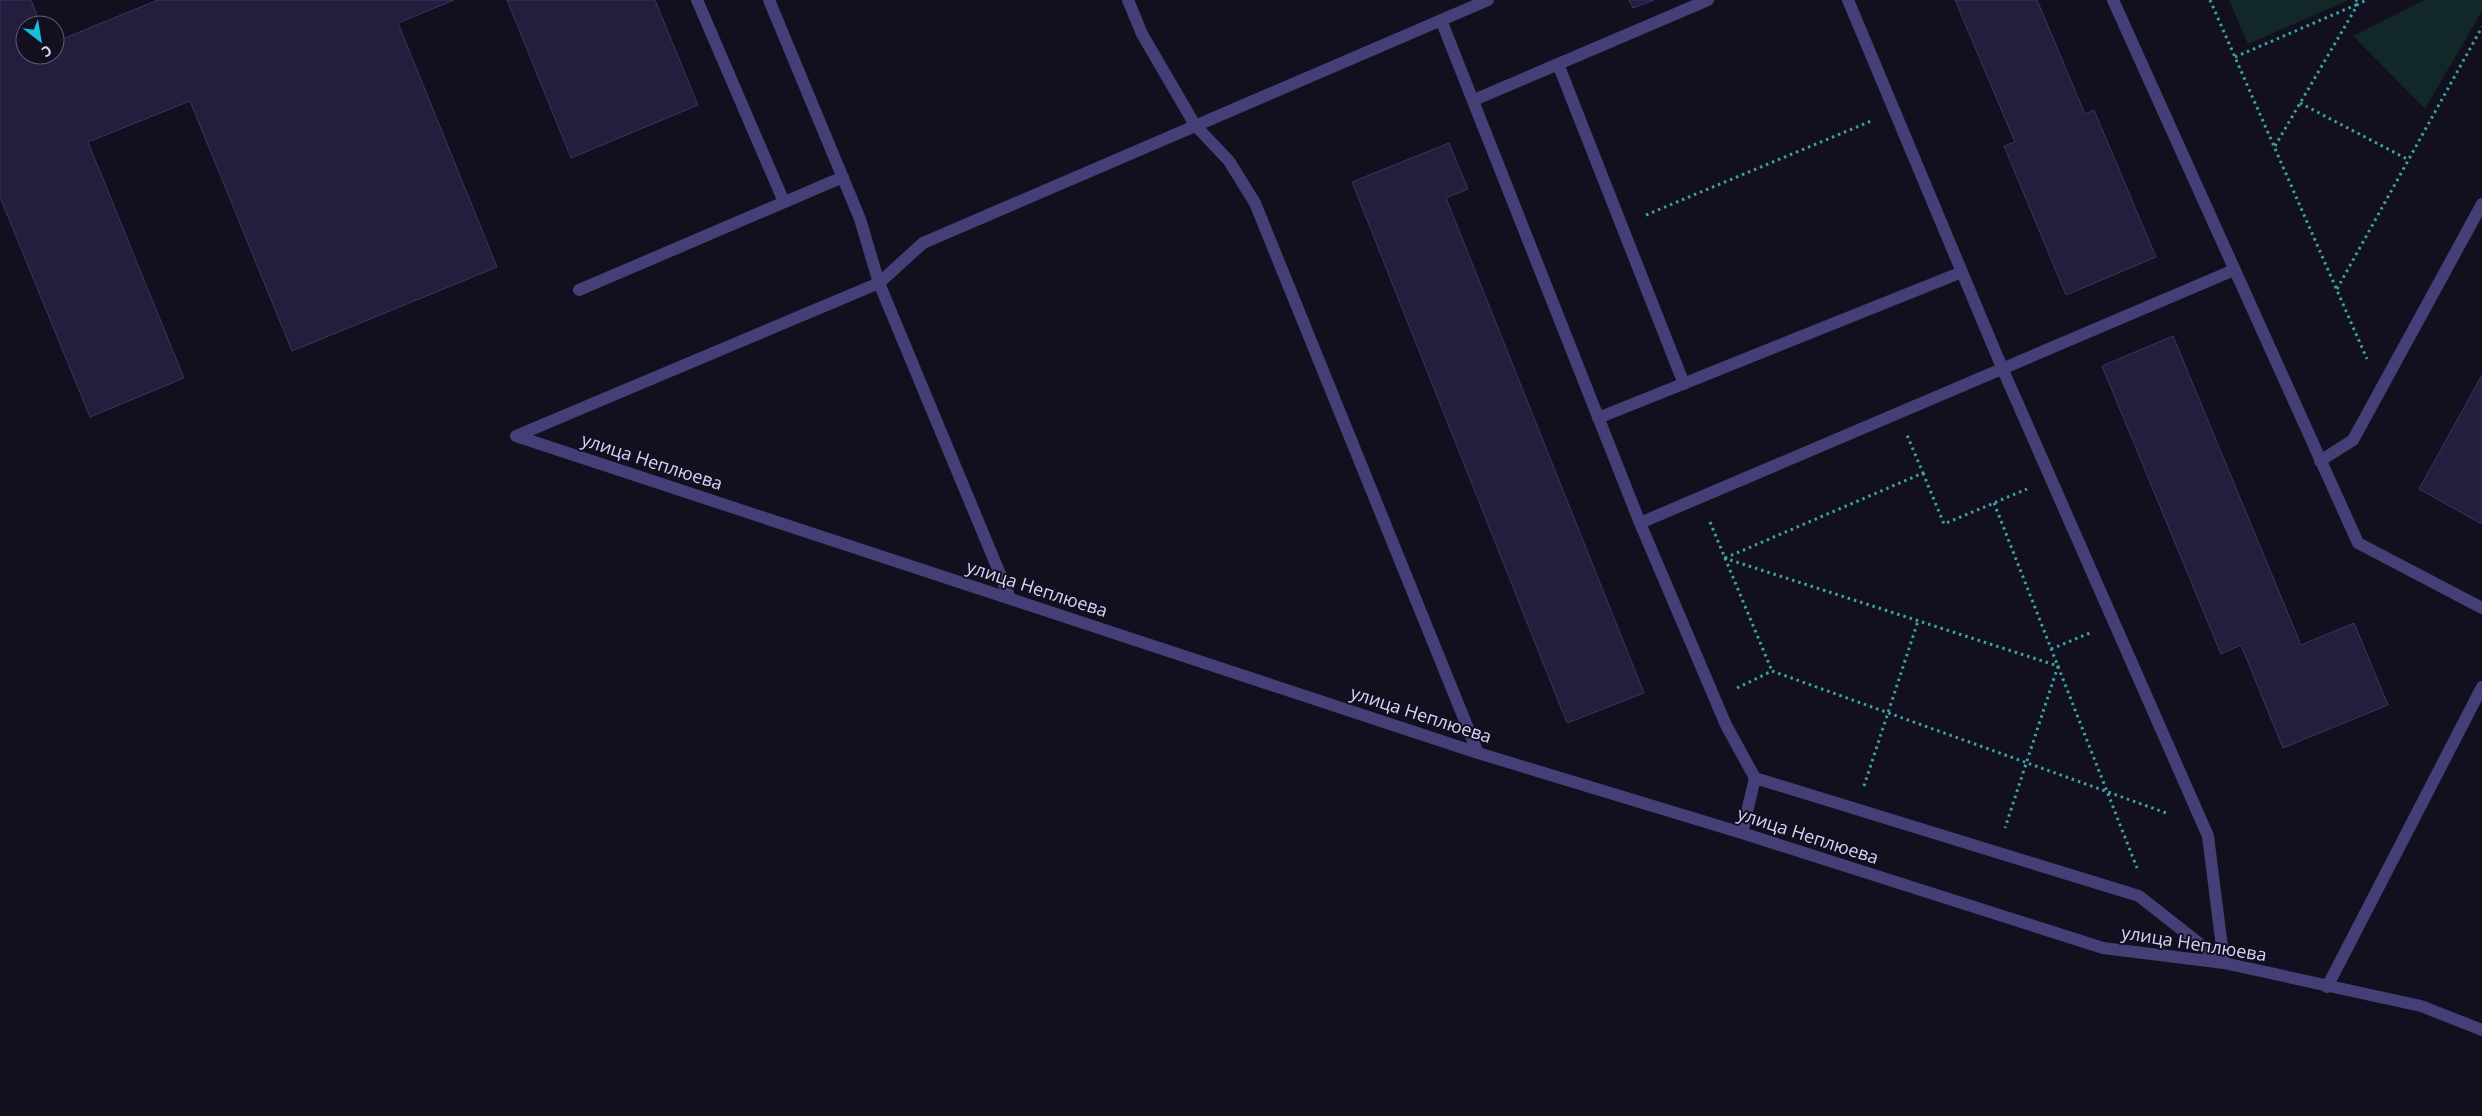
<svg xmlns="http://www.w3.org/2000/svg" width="2482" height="1116" font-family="'Open Sans',sans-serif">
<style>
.green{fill:#122728}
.building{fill:#251d3d;stroke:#3f3167}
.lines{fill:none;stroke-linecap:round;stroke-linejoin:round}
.path{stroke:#3aa4a5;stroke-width:3;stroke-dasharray:2.5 4;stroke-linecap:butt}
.lane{stroke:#453f78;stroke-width:12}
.labels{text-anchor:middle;stroke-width:4;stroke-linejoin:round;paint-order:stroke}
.street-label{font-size:18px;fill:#d8d1fa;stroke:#120f1e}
</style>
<rect width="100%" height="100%" fill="#120f1e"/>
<path class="green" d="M2229 0H2346L2347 1 2248 44Z
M2424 0H2482V11L2425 109 2353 36Z"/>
<path class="building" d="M0 0H31L41 25H25V55H55V42L158 0H454L398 23 497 267 292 351 190 101 88 142 184 378 90 417 0 197Z
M507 0H655L698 105 571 158Z
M1629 0H1654L1633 8Z
M1955 0H2037L2085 114 2094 110 2156 257 2066 295 2004 146 2015 142Z
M1449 143 1468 189 1446 198 1644 693 1567 723 1352 182Z
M2173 336 2301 645 2354 623 2388 705 2283 748 2241 645 2221 654 2102 366Z
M2482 375V524L2419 489Z"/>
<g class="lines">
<path class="path" d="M2210 0 2367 359
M2235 57 2358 4 2356 0
M2300 103 2409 160
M2275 146 2358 4 2367 0
M1646 215 1871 121
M2337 289 2482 27
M1923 473 1944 524 2027 489
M1994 503 2137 868
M1710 522 1772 671
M1724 558 2058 666 2005 828
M1725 558 1923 473 1907 435
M2051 649 2090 633
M1737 688 1772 671 2169 814
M1864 786 1918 621"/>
<path class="lane" d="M697 0 784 202
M769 0 860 219 879 283 1010 598
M1128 0 1142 34 1195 125 1229 161 1255 203 1478 753
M1848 0 2003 370 2208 836 2224 963
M2113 0 2358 543 2482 608
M1441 20 1640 523 1726 725 1755 778 1742 833
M1558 64 1684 384
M1474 100 1708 0
M579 290 843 177
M1598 418 1962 272
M516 436 1478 753 1742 833 2103 948 2224 963 2421 1006 2482 1030
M516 436 879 283 923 243 1488 0
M2320 461 2353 440 2482 204
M1640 523 2234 270
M1755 778 2139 896 2224 963
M2327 987 2482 687"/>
</g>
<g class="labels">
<g class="street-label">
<text transform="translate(652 462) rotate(18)" y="6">улица Неплюева</text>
<text transform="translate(1037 589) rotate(18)" y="6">улица Неплюева</text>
<text transform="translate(1421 715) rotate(18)" y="6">улица Неплюева</text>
<text transform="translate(1808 836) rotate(18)" y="6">улица Неплюева</text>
<text transform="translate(2194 944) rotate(9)" y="6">улица Неплюева</text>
</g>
</g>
<g transform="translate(40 40) rotate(149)"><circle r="24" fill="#120f1e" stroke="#615d76"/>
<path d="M0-4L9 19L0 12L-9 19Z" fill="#18bedf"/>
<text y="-8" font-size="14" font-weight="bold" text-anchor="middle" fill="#d8d1fa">С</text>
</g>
</svg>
